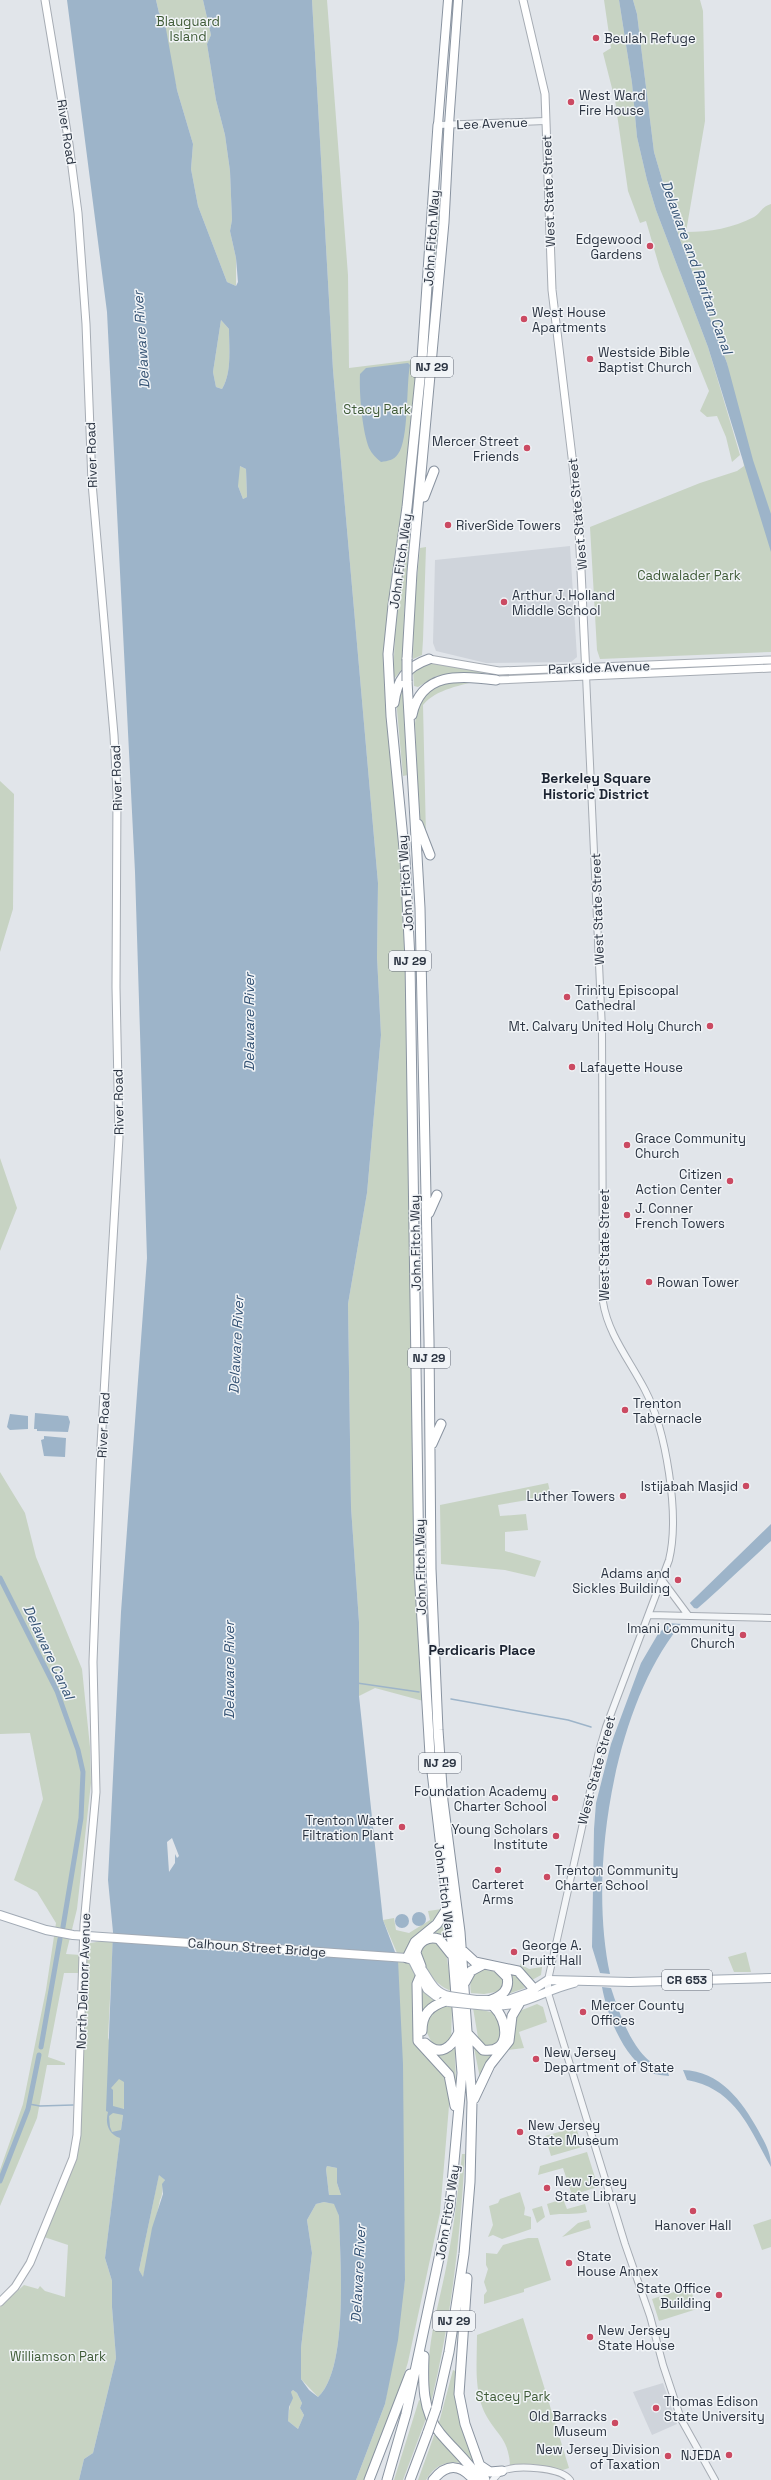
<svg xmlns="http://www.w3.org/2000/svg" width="771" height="2480" font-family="'Space Grotesk',sans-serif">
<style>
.built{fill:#cfd4db}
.green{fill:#c7d3c3}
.water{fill:#9db4c9;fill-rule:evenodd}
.pier{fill:#e1e5ea}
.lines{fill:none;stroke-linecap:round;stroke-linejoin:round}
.stream{stroke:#9db4c9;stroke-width:1.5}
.canal{stroke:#9db4c9;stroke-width:5}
.tertiary-casing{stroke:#a6acb4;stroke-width:8}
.secondary-casing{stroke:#a6acb4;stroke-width:9}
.primary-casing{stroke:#a1aab5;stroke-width:10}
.trunk-casing{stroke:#8993a0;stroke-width:10}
.motorway-casing{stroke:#8993a0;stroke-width:11}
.tertiary{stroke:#f4f6f8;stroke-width:6}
.secondary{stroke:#fff;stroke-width:7}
.primary{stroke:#fff;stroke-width:8}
.trunk{stroke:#fff;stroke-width:8}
.motorway{stroke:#fff;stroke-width:9}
.primary-bridge-casing{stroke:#a1aab5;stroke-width:10;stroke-linecap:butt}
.motorway-bridge-casing{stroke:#8993a0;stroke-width:11;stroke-linecap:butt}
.primary-bridge{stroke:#fff;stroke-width:8}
.motorway-bridge{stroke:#fff;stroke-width:9}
.poi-dot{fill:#cb4a62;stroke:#f1f4f7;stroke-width:1.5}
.labels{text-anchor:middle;stroke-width:3;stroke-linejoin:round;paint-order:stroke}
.shield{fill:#f1f4f7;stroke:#666d78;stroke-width:1}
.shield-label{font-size:12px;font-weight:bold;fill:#2a3341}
.park-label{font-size:13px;fill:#405c38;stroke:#f1f4f7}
.poi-label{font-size:13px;fill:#2a3341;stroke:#f1f4f7;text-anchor:start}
.street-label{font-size:13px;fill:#2a3341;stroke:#f1f4f7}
.water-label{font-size:14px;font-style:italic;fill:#355374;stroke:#f1f4f7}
.neighbourhood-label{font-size:14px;font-weight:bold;fill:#1c2432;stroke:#f1f4f7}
</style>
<rect width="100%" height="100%" fill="#e1e5ea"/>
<path class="built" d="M570 546 577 657 571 662 486 663 436 651 433 643 435 560Z
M663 2383 677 2424 652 2435 633 2392Z"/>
<path class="green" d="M156 0H203L211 35 207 44 216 100 225 135 230 171 232 220 230 231 236 258V286L227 282 198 206 191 169 193 144 177 90Z
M312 0H327L348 275 349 368 422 359 388 654 405 859 427 1702 375 1688 357 1697 359 1622 351 1507 348 1304 367 1193 381 1035 377 957 378 883 333 370Z
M604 0H619L632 83 637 137 647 180 656 210 708 347 740 455 732 462 726 437 717 416 707 417 700 411 709 391 660 269 646 221 640 223 628 191 615 100 603 53 611 48Z
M633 0H700L703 11 705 121 686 232C710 232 733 228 754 217 762 212 761 207 771 204V652L600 659 597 650 590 527 700 483 737 471 744 466 727 363 679 237 654 152 637 14Z
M439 207V240L404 615 403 668 393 680 396 611 419 436Z
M221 320 229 329C229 348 232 373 222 389L216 387 213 372Z
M240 466 246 469 247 497 243 499 238 486V467Z
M426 547 423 640 422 655 413 659 414 606 420 548Z
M430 662 447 663 486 673 436 676 418 687 414 686 413 669Z
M452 680H482C462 685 436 689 423 705L426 836 419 815 415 723 418 705 434 685Z
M402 681 408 775 403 776 396 699Z
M0 781 14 794 13 909 0 952Z
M0 1158 17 1208 0 1251Z
M0 1466V1472L25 1513 36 1557 82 1669 90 1747 91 1783 77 1909 66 1954 81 1955 80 1973H64L48 2057 65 2063V2065H47L37 2118 0 2206V2170L23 2104 46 1990 56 1923 37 1892 14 1880 43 1799 30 1733 0 1734Z
M548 1483 551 1496 498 1505 500 1516 526 1514 528 1530 505 1532V1551L541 1561 535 1577 505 1570 441 1564 440 1505Z
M442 1909 436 1921 419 1932 415 2038 447 2075 450 2094 440 2213 408 2362 396 2401 365 2480H356L385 2404 405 2280 397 1953 383 1920 394 1918 396 1930 409 1933 430 1920 428 1911Z
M445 1918 448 1942 442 1936 427 1934Z
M113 1939 108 2038 123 2072 126 2091 105 2258 112 2281V2307L116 2358 93 2453 84 2459 79 2480H0V2307L24 2285 38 2289 40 2286 45 2291 65 2297 68 2245 41 2236 70 2164 78 2110 85 1944Z
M432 1941 438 1943 446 1953 452 1991C434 1986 406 1952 432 1941Z
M746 1952 751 1972H734L728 1957Z
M520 1964 529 1969 542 1967 541 1975 532 1980 520 1968Z
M479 1969C491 1971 500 1970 505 1982L501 1991 484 1994 471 1993C469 1982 471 1976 479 1969Z
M516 1972 525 1988 505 1995 508 1973Z
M420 1983 438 2000 428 2005 421 2017Z
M537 2004 543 2007 547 2022 519 2032 524 2048 508 2050 517 2012Z
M441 2005 452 2007 451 2042 440 2047 433 2045 426 2031 427 2019Z
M473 2008 495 2013 503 2030 497 2044 491 2047 479 2043Z
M476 2046 498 2050 480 2078 474 2048Z
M455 2048 456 2089 454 2080 430 2050 445 2052Z
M576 2127 582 2147 551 2156 545 2136Z
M587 2152 598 2187 572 2195 563 2168 538 2175 540 2166Z
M462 2154H465C460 2240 451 2320 431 2403 422 2356 438 2310 447 2263 454 2227 458 2191 462 2154Z
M327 2166 337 2168V2183L341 2195H329L326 2169Z
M159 2174 165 2180C161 2186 164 2193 160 2200L143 2278 139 2270Z
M520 2192 525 2208 524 2215 531 2217V2229L502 2239 493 2235 488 2237 493 2225 489 2206 498 2203 500 2199Z
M563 2199 567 2209 585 2204 587 2212C574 2215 563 2213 550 2215L547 2204Z
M324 2202 335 2204 339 2216C340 2258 349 2369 318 2397L301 2379V2348L312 2253 307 2220 316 2204Z
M542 2206 545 2217 537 2223 532 2209Z
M771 2219V2247L762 2250 753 2225Z
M589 2220 591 2228 562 2237 578 2223Z
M528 2238H538L551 2280 524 2289V2292L484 2304V2295L487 2291 484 2282 488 2269 486 2265V2253L497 2254 503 2245Z
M690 2287 697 2309 659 2321 652 2299Z
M523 2318 569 2468 560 2471 533 2464 510 2466C509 2436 493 2433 483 2409 474 2386 477 2360 477 2335Z
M453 2370 455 2371 458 2402 479 2466C456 2462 440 2457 426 2480H418L440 2419Z
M293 2390 297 2393 302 2403 300 2408 304 2415 298 2429 288 2421C288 2410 292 2402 291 2392Z
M419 2400 423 2402 427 2416 403 2480H394Z"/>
<path class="water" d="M67 0H156L159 13 164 18 177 90 193 144 191 169 198 206 227 282 236 286 238 282 236 258 230 231 232 220 230 171 225 135 216 100 207 44 211 35 203 0H312L333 370 378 883 377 957 381 1035 367 1193 348 1304 351 1507 359 1622V1696L383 1920 398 1960 403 2064 405 2280 398 2340 385 2404 356 2480H79L84 2459 93 2453 116 2358 112 2307V2281L105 2258 120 2138C108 2134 105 2123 108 2112L106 2111 113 1932 108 1880 121 1612 147 1258 135 872 107 312ZM221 320 229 329C229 348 232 373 222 389L216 387 213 372ZM240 466 246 469 247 497 243 499 238 486ZM172 1838 179 1856 177 1858 175 1854V1863L169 1872 167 1842ZM119 2079 124 2082V2109L113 2106V2090L111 2088ZM113 2113 123 2115 121 2130 112 2132 110 2127 109 2116ZM327 2166 337 2168V2183L341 2195H329L326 2169ZM159 2175 165 2180 162 2184 163 2194 152 2228 143 2277 139 2270ZM324 2202 334 2204 339 2216C340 2258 349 2369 318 2397L309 2390 301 2379V2348L312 2253 307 2220 316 2204ZM293 2390 297 2393 302 2403 300 2408 304 2415 298 2429 288 2421 289 2407 293 2398 291 2392Z
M619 0H633L637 14 654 152 679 237 727 363 753 460 771 514V552L708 347 656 210 647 180 637 137 632 83Z
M408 363 410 365C406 385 409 440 398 454 394 460 388 461 381 462 376 458 372 454 369 448 362 430 359 392 360 374L366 368Z
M35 1413 68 1416 70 1422 68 1432 37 1431V1429H34Z
M10 1414 28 1416V1429L10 1430 7 1427Z
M44 1436 66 1438 65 1457 44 1456 41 1440 44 1439Z
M771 1524V1541C749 1561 728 1581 706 1601 697 1609 685 1618 678 1628 613 1710 588 1873 610 1974L600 1973 592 1947 594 1829 596 1803 611 1744 641 1663 658 1634Z
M412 1919a7 7 0 1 1 14 0a7 7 0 1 1-14 0Z
M395 1921a7 7 0 1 1 14 0a7 7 0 1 1-14 0Z
M602 1987 611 1988C619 2012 636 2066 667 2068L669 2076C664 2075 656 2075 652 2073 624 2060 607 2015 602 1987Z
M683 2070C720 2071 742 2101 758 2130 765 2143 771 2152 771 2167 749 2128 736 2089 687 2080Z"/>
<path class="pier" d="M689 1602 694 1608 699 1609 682 1624 667 1623Z"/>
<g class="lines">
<path class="stream" d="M357 1683 419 1692
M451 1699 568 1720 591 1727
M29 2104 40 2106 73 2105"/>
<path class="canal" d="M0 1578 57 1691 78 1750 83 1772 81 1818 63 1927
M41 2047 60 1939
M0 2181 28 2109 39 2055"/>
<defs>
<path id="tertiary" d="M438 125 545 121
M586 675 602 1030 603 1302C608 1334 630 1361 645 1390 666 1430 680 1515 669 1560L606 1727 599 1751 548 1980V1993L625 2244 650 2316 663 2365 681 2419 715 2480
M662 1580 688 1615
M649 1615 771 1618
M493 2480C495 2477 498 2473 502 2471 516 2465 561 2467 570 2480"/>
<path id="secondary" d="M523 0 545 94 552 290 578 507 586 675
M429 659 499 671 771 660
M496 680 771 668
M0 2302 15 2287 30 2263 73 2158 77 2135 84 1925 96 1792 93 1662 101 1445 119 1137 116 987 117 793 114 735 92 483 86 324 78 213 69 144 45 0"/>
<path id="primary" d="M0 1915 46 1930 73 1935 407 1958C428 1964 426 1991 449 1996
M413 1961 427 1989 436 1996
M477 2000H508L528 1993 548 1980 630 1982 771 1978
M478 2005C522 2010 535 1993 574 1983"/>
<path id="trunk" d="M438 125 448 0
M449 125 458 0"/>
<path id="motorway" d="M424 497 434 471
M407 659 412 572 444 222 449 125
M407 681 420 908 429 1340 431 1569 438 1730 443 1801 460 1932 472 2102 470 2182 464 2254 449 2352 436 2409
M394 703C397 680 406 667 429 659
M412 715C421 672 460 675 496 680
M418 824 430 855
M429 1213 437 1195
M432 1444 441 1424
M462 1950 475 1962 518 1971 534 1989
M407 1958 415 1942 437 1924 448 1907
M421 1966 416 1953C418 1941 428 1936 439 1939L451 1954
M420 1977 417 1984 418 2041 449 2075 455 2106
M465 1982 471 1971 484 1964
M491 2000C502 1996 510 1990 507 1977L497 1967
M422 2031C422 2014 430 2006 446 2001
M468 2034 483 2050C512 2054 508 2020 494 2007
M425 2043C440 2058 452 2047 459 2032
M474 2099 490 2065 509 2041 512 2016 519 2004
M467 2278 459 2394 465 2424 485 2480
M424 2356C423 2381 422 2412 440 2433 453 2449 469 2462 480 2480
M481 2466 490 2472 502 2471
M369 2480 410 2374
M387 2480 406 2414 450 2206 462 2073 451 1931 430 1755 419 1570 410 960 405 859 391 716 388 654 393 605 407 507 422 359 438 125
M410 2480 428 2432
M433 2480C447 2463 460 2464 474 2480"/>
</defs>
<use href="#tertiary" class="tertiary-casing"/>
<use href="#secondary" class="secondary-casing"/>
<use href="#primary" class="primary-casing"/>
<use href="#trunk" class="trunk-casing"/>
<use href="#motorway" class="motorway-casing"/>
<use href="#tertiary" class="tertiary"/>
<use href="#secondary" class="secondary"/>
<use href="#primary" class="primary"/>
<use href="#trunk" class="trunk"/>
<use href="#motorway" class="motorway"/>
<defs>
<path id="primary-bridge" d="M449 1996 476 2000
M448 2002 478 2005"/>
<path id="motorway-bridge" d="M407 659V681
M428 2432 436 2409"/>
</defs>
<use href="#primary-bridge" class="primary-bridge-casing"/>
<use href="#motorway-bridge" class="motorway-bridge-casing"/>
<use href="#primary-bridge" class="primary-bridge"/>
<use href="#motorway-bridge" class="motorway-bridge"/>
</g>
<g class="poi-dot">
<circle cx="596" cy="38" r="4"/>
<circle cx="571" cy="102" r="4"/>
<circle cx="650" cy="246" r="4"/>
<circle cx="524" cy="319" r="4"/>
<circle cx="590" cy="359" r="4"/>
<circle cx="527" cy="448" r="4"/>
<circle cx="448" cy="525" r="4"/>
<circle cx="504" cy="602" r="4"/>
<circle cx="567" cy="997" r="4"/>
<circle cx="710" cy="1026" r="4"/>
<circle cx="572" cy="1067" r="4"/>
<circle cx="627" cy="1145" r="4"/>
<circle cx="730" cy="1181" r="4"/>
<circle cx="627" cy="1215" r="4"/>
<circle cx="649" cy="1282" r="4"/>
<circle cx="625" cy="1410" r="4"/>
<circle cx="746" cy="1486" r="4"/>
<circle cx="623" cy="1496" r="4"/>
<circle cx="678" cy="1580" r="4"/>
<circle cx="743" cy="1635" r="4"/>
<circle cx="555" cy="1798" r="4"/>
<circle cx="402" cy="1827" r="4"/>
<circle cx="556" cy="1836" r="4"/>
<circle cx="498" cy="1870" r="4"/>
<circle cx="547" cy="1877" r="4"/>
<circle cx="514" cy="1952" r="4"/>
<circle cx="583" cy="2012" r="4"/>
<circle cx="536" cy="2059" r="4"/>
<circle cx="520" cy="2132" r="4"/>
<circle cx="547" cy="2188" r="4"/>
<circle cx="693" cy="2211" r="4"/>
<circle cx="569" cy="2263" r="4"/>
<circle cx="719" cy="2295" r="4"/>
<circle cx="590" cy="2337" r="4"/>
<circle cx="656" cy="2408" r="4"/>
<circle cx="615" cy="2423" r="4"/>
<circle cx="729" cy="2455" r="4"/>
<circle cx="668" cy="2456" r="4"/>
</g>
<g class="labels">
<g class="shield">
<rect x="411" y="357" width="42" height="20" rx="3"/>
<rect x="389" y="951" width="42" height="20" rx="3"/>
<rect x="408" y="1348" width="42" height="20" rx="3"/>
<rect x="419" y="1753" width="42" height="20" rx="3"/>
<rect x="662" y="1970" width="50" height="20" rx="3"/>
<rect x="433" y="2311" width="42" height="20" rx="3"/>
</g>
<g class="shield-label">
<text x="432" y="371">NJ 29</text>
<text x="410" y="965">NJ 29</text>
<text x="429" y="1362">NJ 29</text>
<text x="440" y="1767">NJ 29</text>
<text x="687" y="1984">CR 653</text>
<text x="454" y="2325">NJ 29</text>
</g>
<g class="park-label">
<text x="188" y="26">Blauguard<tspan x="188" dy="15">Island</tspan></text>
<text x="377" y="414">Stacy Park</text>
<text x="689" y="580">Cadwalader Park</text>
<text x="58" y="2361">Williamson Park</text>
<text x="513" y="2401">Stacey Park</text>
</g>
<g class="poi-label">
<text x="604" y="43">Beulah Refuge</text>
<text x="579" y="100">West Ward<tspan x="579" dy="15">Fire House</tspan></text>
<text x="642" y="244" text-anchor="end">Edgewood<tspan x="642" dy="15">Gardens</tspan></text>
<text x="532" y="317">West House<tspan x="532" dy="15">Apartments</tspan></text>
<text x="598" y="357">Westside Bible<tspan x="598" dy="15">Baptist Church</tspan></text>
<text x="519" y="446" text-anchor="end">Mercer Street<tspan x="519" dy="15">Friends</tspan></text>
<text x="456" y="530">RiverSide Towers</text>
<text x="512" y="600">Arthur J. Holland<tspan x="512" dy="15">Middle School</tspan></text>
<text x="575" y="995">Trinity Episcopal<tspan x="575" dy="15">Cathedral</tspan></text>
<text x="702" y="1031" text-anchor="end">Mt. Calvary United Holy Church</text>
<text x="580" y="1072">Lafayette House</text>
<text x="635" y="1143">Grace Community<tspan x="635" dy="15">Church</tspan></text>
<text x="722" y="1179" text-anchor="end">Citizen<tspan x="722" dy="15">Action Center</tspan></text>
<text x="635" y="1213">J. Conner<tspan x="635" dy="15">French Towers</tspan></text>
<text x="657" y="1287">Rowan Tower</text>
<text x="633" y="1408">Trenton<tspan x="633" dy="15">Tabernacle</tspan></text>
<text x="738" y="1491" text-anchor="end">Istijabah Masjid</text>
<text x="615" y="1501" text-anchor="end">Luther Towers</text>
<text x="670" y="1578" text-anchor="end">Adams and<tspan x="670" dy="15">Sickles Building</tspan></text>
<text x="735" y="1633" text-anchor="end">Imani Community<tspan x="735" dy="15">Church</tspan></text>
<text x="547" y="1796" text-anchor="end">Foundation Academy<tspan x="547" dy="15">Charter School</tspan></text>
<text x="394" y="1825" text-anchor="end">Trenton Water<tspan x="394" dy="15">Filtration Plant</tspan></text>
<text x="548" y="1834" text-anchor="end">Young Scholars<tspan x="548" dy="15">Institute</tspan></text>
<text x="555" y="1875">Trenton Community<tspan x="555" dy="15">Charter School</tspan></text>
<text x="498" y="1889" text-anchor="middle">Carteret<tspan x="498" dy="15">Arms</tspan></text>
<text x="522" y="1950">George A.<tspan x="522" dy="15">Pruitt Hall</tspan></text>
<text x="591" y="2010">Mercer County<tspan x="591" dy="15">Offices</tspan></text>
<text x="544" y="2057">New Jersey<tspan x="544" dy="15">Department of State</tspan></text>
<text x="528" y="2130">New Jersey<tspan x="528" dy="15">State Museum</tspan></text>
<text x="555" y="2186">New Jersey<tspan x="555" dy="15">State Library</tspan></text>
<text x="693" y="2230" text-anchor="middle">Hanover Hall</text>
<text x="577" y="2261">State<tspan x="577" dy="15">House Annex</tspan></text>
<text x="711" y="2293" text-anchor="end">State Office<tspan x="711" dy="15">Building</tspan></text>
<text x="598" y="2335">New Jersey<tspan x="598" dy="15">State House</tspan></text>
<text x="664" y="2406">Thomas Edison<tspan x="664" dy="15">State University</tspan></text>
<text x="607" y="2421" text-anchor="end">Old Barracks<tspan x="607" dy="15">Museum</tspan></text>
<text x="660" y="2454" text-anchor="end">New Jersey Division<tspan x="660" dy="15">of Taxation</tspan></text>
<text x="721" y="2460" text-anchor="end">NJEDA</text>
</g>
<g class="street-label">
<text transform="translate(492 123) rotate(-2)" y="5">Lee Avenue</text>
<text transform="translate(67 132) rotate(81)" y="5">River Road</text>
<text transform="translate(548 191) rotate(-92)" y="5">West State Street</text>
<text transform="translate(431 238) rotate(-86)" y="5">John Fitch Way</text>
<text transform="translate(91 455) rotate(-92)" y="5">River Road</text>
<text transform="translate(577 514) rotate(-95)" y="5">West State Street</text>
<text transform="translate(400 561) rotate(-82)" y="5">John Fitch Way</text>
<text transform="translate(599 667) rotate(-2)" y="5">Parkside Avenue</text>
<text transform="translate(116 778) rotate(-92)" y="5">River Road</text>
<text transform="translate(405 883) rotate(-94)" y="5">John Fitch Way</text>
<text transform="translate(597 909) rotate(-92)" y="5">West State Street</text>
<text transform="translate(118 1102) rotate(-91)" y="5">River Road</text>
<text transform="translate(415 1243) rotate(-91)" y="5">John Fitch Way</text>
<text transform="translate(604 1245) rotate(-90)" y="5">West State Street</text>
<text transform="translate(103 1425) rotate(-87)" y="5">River Road</text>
<text transform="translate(420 1567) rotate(-91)" y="5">John Fitch Way</text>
<text transform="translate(596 1770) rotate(-75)" y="5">West State Street</text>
<text transform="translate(445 1890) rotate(83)" y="5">John Fitch Way</text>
<text transform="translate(257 1947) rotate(4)" y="5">Calhoun Street Bridge</text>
<text transform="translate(83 1981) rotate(-88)" y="5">North Delmorr Avenue</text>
<text transform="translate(447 2212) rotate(-81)" y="5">John Fitch Way</text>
</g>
<g class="water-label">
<text transform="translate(697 267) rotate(70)" y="5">Delaware and Raritan Canal</text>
<text transform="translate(141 340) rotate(-94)" y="5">Delaware River</text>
<text transform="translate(249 1022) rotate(-90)" y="5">Delaware River</text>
<text transform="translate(236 1345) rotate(-87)" y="5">Delaware River</text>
<text transform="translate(49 1652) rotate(65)" y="5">Delaware Canal</text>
<text transform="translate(229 1670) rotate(-90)" y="5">Delaware River</text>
<text transform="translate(358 2274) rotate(-87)" y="5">Delaware River</text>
</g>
<g class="neighbourhood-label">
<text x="596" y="783">Berkeley Square<tspan x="596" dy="16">Historic District</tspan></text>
<text x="482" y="1655">Perdicaris Place</text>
</g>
</g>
</svg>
